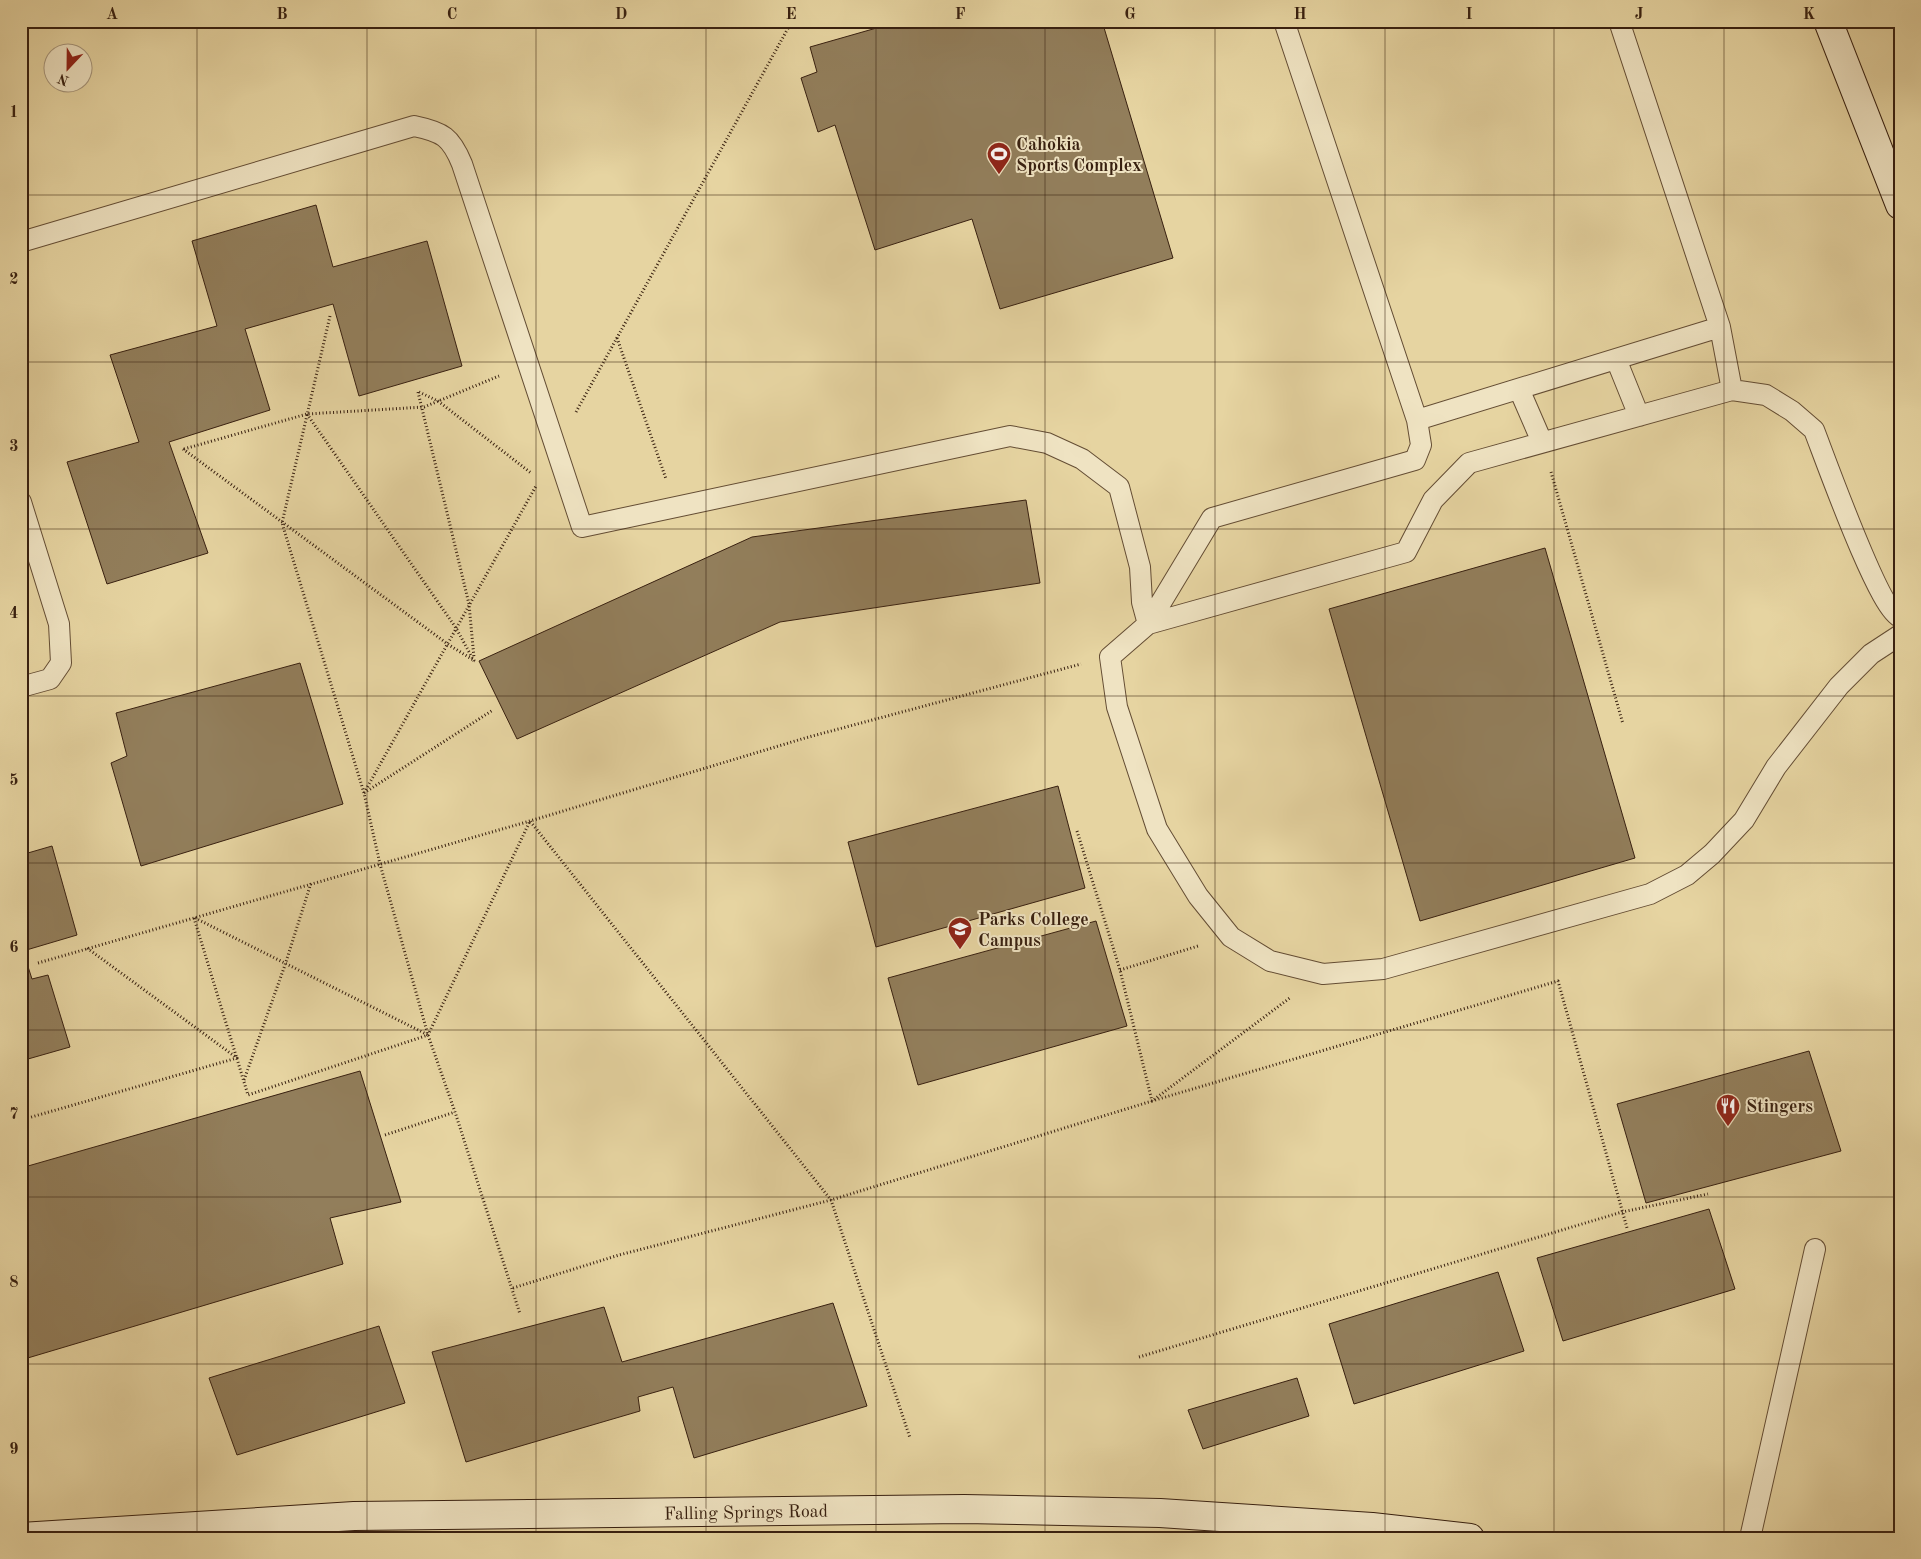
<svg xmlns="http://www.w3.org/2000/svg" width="1921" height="1559" font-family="'Old Standard TT',serif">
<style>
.building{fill:#927e5b;stroke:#382010}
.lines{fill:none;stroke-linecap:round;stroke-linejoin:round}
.lane-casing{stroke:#644d34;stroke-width:22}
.secondary-casing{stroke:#382010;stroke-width:30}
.path{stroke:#382010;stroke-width:3;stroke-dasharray:1 2.5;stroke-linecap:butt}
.lane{stroke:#efe3c2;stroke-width:20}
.secondary{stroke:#efe3c2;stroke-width:28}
.grid{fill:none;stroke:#382010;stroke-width:1;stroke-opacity:0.55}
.labels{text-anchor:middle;stroke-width:4;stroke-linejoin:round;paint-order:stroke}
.poi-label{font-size:18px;font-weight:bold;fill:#382010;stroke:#efe3c2;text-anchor:start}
.street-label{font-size:18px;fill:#382010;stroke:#efe3c2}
.neatline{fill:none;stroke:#382010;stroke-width:2}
.grid-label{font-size:16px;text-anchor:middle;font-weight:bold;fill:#382010}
</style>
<rect width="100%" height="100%" fill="#e6d4a1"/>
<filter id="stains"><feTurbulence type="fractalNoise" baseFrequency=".004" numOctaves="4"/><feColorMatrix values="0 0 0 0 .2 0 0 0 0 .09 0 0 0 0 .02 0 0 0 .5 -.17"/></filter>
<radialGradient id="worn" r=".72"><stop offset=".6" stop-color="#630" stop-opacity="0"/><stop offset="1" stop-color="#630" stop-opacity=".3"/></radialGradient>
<path class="building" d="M901 21H1102L1173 258 1000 309 972 219 875 250 835 125 818 132 801 78 817 72 810 47Z
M316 205 333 267 427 241 462 366 359 396 333 304 245 329 270 410 169 442 208 553 107 584 67 462 139 442 110 355 217 326 192 241Z
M1026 500 1040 583 780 622 517 739 479 661 752 537Z
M1545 548 1635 858 1420 921 1329 609Z
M300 663 343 804 141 866 111 763 127 756 116 713Z
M1058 786 1085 888 876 947 848 842Z
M52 846 77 935 23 951 32 979 48 975 70 1047 21 1061V855Z
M1096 921 1127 1026 918 1085 888 978Z
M1809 1051 1841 1151 1646 1203 1617 1104Z
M360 1071 401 1202 330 1218 343 1264 21 1360V1168Z
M1709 1209 1735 1289 1563 1341 1537 1258Z
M1498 1272 1524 1351 1354 1404 1329 1324Z
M833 1303 867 1406 694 1458 673 1387 638 1397 640 1411 466 1462 432 1352 604 1307 622 1362Z
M379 1326 405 1403 237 1455 209 1378Z
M1297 1378 1309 1416 1203 1449 1188 1410Z"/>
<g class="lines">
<defs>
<path id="lane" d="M1284 21 1417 420 1720 327 1619 21
M21 242 414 126C443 132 451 137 462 164L582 527 1010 436 1047 443 1082 459 1119 487 1140 567 1142 602 1148 624
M1720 327 1732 390
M1616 359 1639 416
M1519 389 1542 442
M21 502 59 624 61 663 50 679 21 687
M1900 617C1879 610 1825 458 1814 430L1792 411 1766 395 1732 390 1469 463 1433 500 1406 552 1148 624 1110 657 1117 707 1157 829 1198 896 1231 937 1270 961 1323 974 1383 969 1650 894 1687 875 1712 854 1744 820 1776 767 1839 686 1871 654 1900 635
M1148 624 1212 518 1415 460 1421 445 1417 420
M1750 1538 1815 1249"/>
<path id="secondary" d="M1828 21 1900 205
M21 1537 354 1516 964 1509 1160 1513 1372 1527 1470 1538"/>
</defs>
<use href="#lane" class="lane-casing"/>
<use href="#secondary" class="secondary-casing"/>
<path class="path" d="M330 316 282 523 364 793 380 864 428 1035 455 1112 520 1314
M617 338 666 479
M418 392 469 604 474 658
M419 392 438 401 531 473
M576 412 792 21
M307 414 456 628 474 661
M183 449 449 645 475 661
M184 449 307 414 424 407 499 376
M1551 472 1623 724
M364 793 536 486
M364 793 493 710
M1077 831 1120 970 1152 1101 1558 981 1627 1228
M194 918 248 1095 428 1035 530 821 831 1200 910 1438
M195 918 428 1035
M38 963 530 821 805 738 1081 664
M1120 970 1198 946
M244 1080 285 965 311 883
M21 1120 237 1058 87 948
M385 1135 455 1112
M513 1288 619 1255 831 1200 1152 1101 1291 997
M1139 1357 1622 1212 1708 1194"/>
<use href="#lane" class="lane"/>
<use href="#secondary" class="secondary"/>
</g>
<path class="grid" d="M197 21V1538M367 21V1538M536 21V1538M706 21V1538M876 21V1538M1045 21V1538M1215 21V1538M1385 21V1538M1554 21V1538M1724 21V1538M21 195H1900M21 362H1900M21 529H1900M21 696H1900M21 863H1900M21 1030H1900M21 1197H1900M21 1364H1900"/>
<defs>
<symbol id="stadium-pin" viewBox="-11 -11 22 30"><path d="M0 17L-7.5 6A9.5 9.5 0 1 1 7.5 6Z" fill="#8f2418" stroke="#efe3c2"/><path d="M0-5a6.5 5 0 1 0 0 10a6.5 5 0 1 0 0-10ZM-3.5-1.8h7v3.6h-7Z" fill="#fff"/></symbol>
<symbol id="university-pin" viewBox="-11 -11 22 30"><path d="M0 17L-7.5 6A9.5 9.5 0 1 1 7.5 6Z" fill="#8f2418" stroke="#efe3c2"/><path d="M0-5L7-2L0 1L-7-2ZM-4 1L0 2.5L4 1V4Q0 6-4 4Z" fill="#fff"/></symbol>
<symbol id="restaurant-pin" viewBox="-11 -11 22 30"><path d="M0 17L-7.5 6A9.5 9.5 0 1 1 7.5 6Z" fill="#8f2418" stroke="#efe3c2"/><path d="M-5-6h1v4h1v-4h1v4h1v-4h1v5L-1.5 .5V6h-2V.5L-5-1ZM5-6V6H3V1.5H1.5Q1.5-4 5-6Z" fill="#fff"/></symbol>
</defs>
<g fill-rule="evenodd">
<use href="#stadium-pin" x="985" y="140" width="28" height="38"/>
<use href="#university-pin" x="946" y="915" width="28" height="38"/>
<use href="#restaurant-pin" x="1714" y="1092" width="28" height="38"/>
</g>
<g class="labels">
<g class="poi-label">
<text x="1016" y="150">Cahokia<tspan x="1016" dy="21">Sports Complex</tspan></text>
<text x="978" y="925">Parks College<tspan x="978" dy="21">Campus</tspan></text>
<text x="1746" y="1112">Stingers</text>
</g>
<g class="street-label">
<text transform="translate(746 1512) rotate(-1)" y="6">Falling Springs Road</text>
</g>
</g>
<rect width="1921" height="1559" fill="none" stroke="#e6d4a1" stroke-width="55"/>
<g transform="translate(68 68) rotate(202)"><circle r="24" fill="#efe3c2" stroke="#a6957b"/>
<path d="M0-4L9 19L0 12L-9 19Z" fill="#8f2418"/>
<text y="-8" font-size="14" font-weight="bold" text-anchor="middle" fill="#382010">N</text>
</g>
<rect x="28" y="28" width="1866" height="1504" class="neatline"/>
<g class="grid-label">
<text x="112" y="19">A</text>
<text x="282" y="19">B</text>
<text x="452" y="19">C</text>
<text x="621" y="19">D</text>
<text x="791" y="19">E</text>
<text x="960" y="19">F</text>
<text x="1130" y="19">G</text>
<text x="1300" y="19">H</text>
<text x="1469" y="19">I</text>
<text x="1639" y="19">J</text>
<text x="1809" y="19">K</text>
<text x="14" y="117">1</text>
<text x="14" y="284">2</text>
<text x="14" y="451">3</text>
<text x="14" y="618">4</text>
<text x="14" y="785">5</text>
<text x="14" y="952">6</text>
<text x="14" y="1119">7</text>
<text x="14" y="1287">8</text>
<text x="14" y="1454">9</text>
</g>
<rect width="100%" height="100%" filter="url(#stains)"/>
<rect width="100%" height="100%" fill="url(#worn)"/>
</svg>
